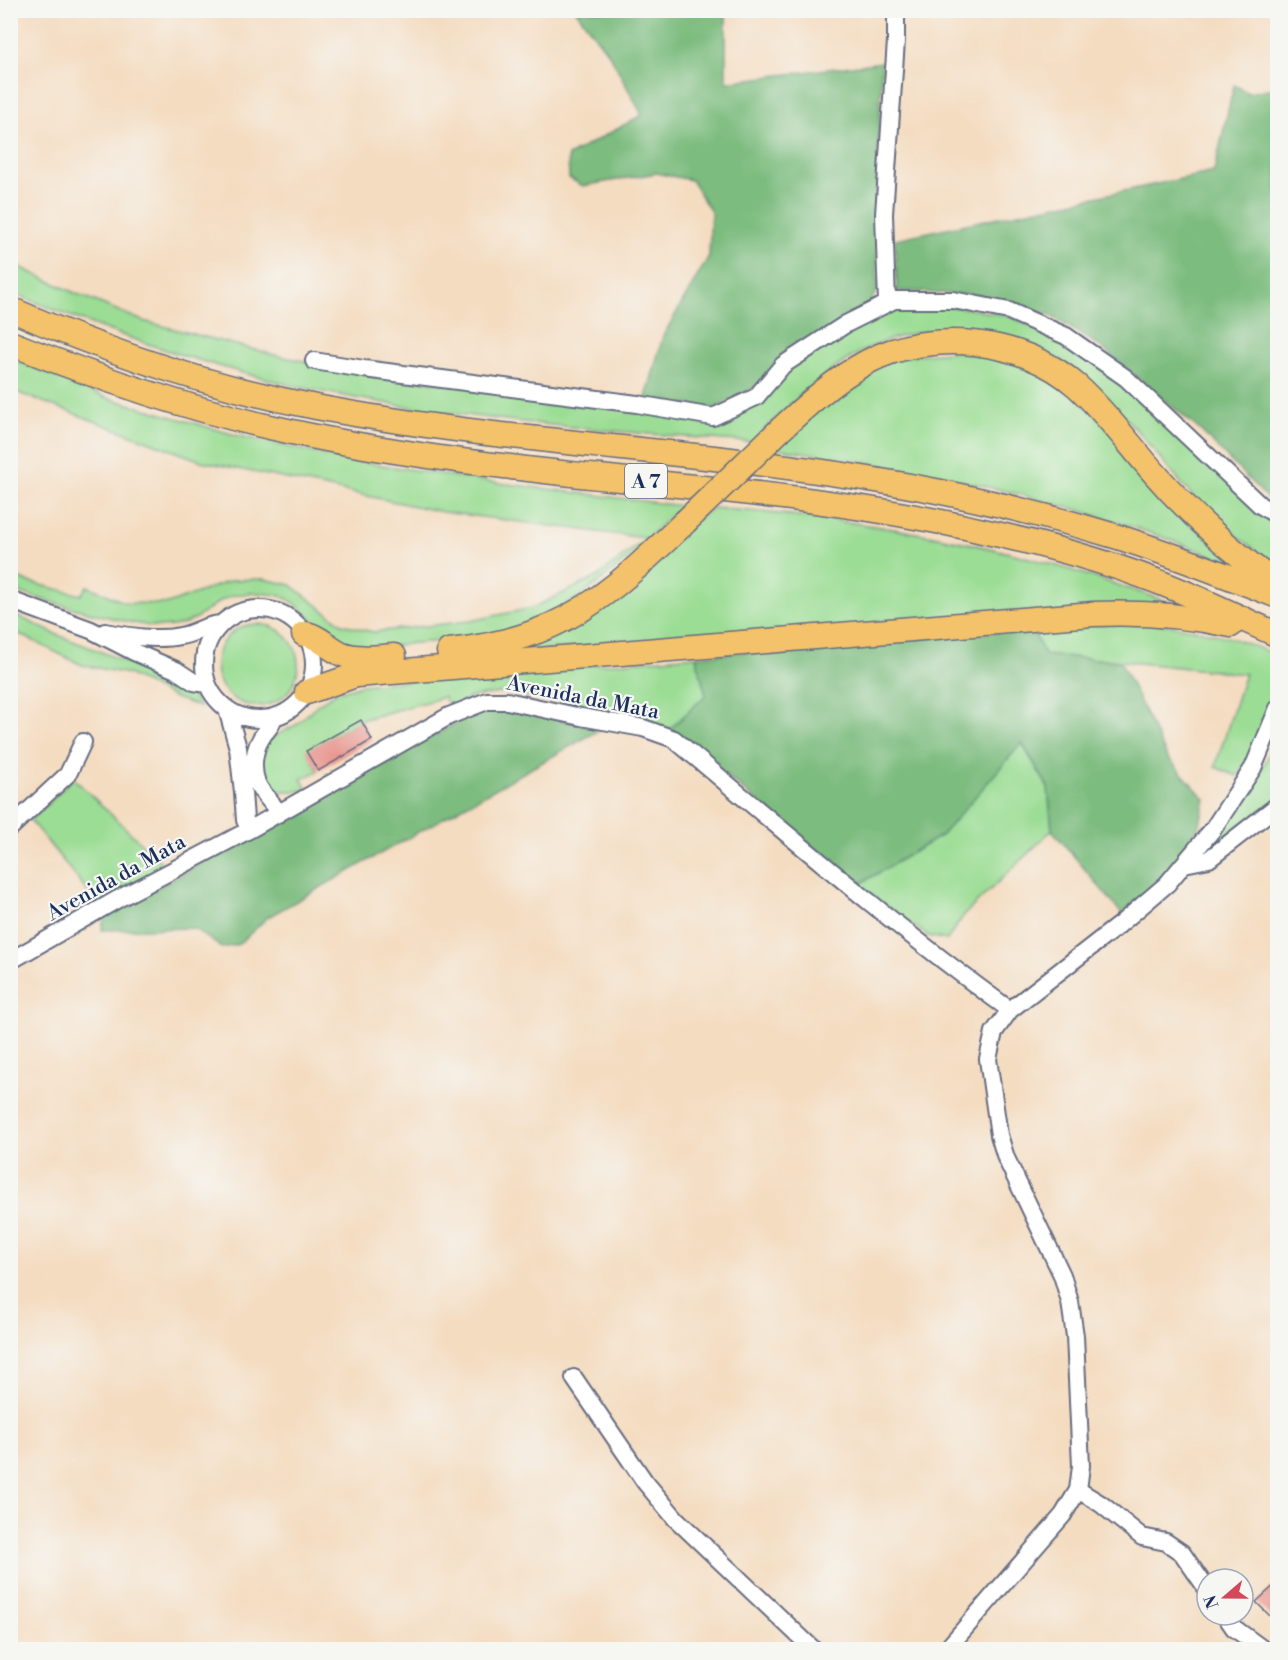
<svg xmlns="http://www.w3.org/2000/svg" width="1288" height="1660" font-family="'Libre Bodoni',serif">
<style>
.green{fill:#9bdd94;stroke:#5b8679;stroke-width:1.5}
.forest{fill:#7cbc7e;stroke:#4c766e;stroke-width:1.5}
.building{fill:#e8918a}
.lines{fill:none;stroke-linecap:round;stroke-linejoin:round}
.minor-casing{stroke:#676c80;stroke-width:20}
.highway-casing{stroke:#676c80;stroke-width:27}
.minor{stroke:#fff;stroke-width:16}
.highway{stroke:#f3c26a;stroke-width:24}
.highway-bridge-casing{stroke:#676c80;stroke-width:27;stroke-linecap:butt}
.highway-bridge{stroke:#f3c26a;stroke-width:24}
.labels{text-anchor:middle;stroke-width:4.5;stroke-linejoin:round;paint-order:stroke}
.shield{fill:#f6f6f2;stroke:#5d6b8a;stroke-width:1.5}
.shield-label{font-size:20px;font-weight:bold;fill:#1b2f5e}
.street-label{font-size:21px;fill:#1b2f5e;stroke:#f6f6f2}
</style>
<rect width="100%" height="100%" fill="#f6f6f2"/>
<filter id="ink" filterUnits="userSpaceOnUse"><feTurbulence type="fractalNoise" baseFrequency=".0167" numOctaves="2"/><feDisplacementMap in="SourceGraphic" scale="12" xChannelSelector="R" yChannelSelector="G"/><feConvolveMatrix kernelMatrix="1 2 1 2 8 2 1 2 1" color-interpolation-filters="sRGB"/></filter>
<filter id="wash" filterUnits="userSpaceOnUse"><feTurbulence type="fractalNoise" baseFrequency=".008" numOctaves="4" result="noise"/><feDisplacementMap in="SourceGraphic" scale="24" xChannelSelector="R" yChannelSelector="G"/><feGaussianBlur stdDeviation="1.35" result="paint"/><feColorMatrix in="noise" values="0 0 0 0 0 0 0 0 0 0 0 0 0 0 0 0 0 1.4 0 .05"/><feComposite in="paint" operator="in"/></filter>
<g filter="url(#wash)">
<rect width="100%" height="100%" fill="#f4dcc0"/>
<path class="green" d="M11 263 75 293 143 321 283 357 379 375 719 419 738 415 753 404 788 368 879 313 912 306 958 307 1009 316 1063 340 1124 382 1266 518 1277 524V564C1245 544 1215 520 1189 492 1166 466 1145 438 1121 413 1101 391 1078 369 1051 355 990 321 912 321 852 357 814 380 783 412 751 442 621 432 490 422 362 399 340 395 317 391 295 386 197 363 103 331 11 292Z
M982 349 1060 380 1250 571C1098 506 939 471 775 448L826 396 895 357Z
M10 358 108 398 235 435 348 460 492 482 682 506 647 538 649 540C596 587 551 625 478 637 458 641 436 641 415 643 392 645 366 651 343 645 315 637 306 597 270 594 254 592 237 592 222 600 208 608 196 622 179 625 156 630 135 623 112 618 80 610 48 602 16 591L11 588V575L25 581 81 595 87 586 126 603 168 604 232 580 264 579 291 585 342 624 373 632 470 621 532 608 597 577 646 538 443 512 201 461 11 390Z
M713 508C819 516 925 530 1029 558 1082 572 1134 590 1185 608L483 653 522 644Z
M11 613 55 634 178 682 187 690 200 707 175 698 128 674 82 665 11 630Z
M1146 622C1195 629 1232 634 1277 656V684L1254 749 1237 776 1215 767 1245 674 1120 661 1044 655 1032 629Z
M216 665a41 41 0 1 1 82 0a41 41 0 1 1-82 0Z
M696 656 706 695 670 729 646 720 507 692 471 697 450 708 444 697 361 720 307 751 318 771 301 779 307 789C300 792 295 791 287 791 265 793 268 792 258 772L267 740 296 725 318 704 336 693 361 685Z
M1277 737V798L1217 846 1214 843C1236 809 1262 775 1277 737Z
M1021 742 1048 787 1052 830 964 915 947 940 928 936 858 885 942 835Z
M73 778 166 867 99 905 30 820 48 804Z"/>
<path class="forest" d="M576 11H726V82L882 62 876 211 878 289 869 304 752 389 714 409 646 398 663 336 709 256 711 212 691 180 656 173 583 186 569 178 568 156 642 115 611 57Z
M1234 85 1249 93 1277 88V506H1275L1200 430 1100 346 1048 314 979 295 897 291 895 239 1214 172Z
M1032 629 1045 655 1120 661 1167 757 1205 799 1200 825 1157 882 1122 914 1052 830 1048 787 1022 743 942 835 858 885 670 729 706 695 696 656Z
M486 709H511L601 729 268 917 239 944 222 948 193 928 102 930 104 917 454 724Z"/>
<g id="blocks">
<path class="building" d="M361 720 372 740 318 771 306 751Z
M1278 1582V1624L1256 1602Z"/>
</g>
</g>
<g filter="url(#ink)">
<use href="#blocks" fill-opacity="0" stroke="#676c80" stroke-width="1.5"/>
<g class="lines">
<defs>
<path id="minor" d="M887 303 884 214 896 41V10
M314 361 364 369 637 404 713 417 756 397 783 365 846 324 894 300H953L1009 311 1066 336 1126 378 1260 505 1278 516
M10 600 91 630 134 652 176 670 194 682 207 684
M204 664a55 55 0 1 1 110 0a55 55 0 1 1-110 0Z
M105 632C128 636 157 641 180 636 195 634 206 624 221 624
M227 709 238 748 243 792 245 820 249 830
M273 718C272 725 269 728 264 734 254 747 251 767 257 783 262 795 274 802 278 814
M10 828 68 774 83 742
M1184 864 1209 859 1278 805
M10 961 118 899 249 830 449 716 487 701H507L581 717 643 728 674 739C784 831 893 926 1010 1010
M574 1378 645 1482 676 1519 814 1650
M1078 1490 1101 1504 1142 1537 1166 1542 1182 1553 1207 1589
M1225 1615 1234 1628 1264 1650
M946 1650 1063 1515 1078 1490 1081 1466 1075 1336 1070 1302 1062 1275 1006 1158 999 1135 988 1059 994 1032 1010 1010 1119 925 1167 884 1213 829 1253 768 1278 708"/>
<path id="highway" d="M10 309C108 352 211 387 316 407 499 442 685 449 869 479 953 492 1036 512 1118 537 1172 554 1225 575 1278 596
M10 343C98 378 187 409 279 429 326 440 374 448 421 455 609 484 801 488 987 532 1051 546 1116 564 1176 589 1210 603 1244 620 1278 635
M781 429C808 404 835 379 867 362 931 328 1023 338 1077 386 1107 413 1130 446 1156 475 1192 516 1233 553 1278 585
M304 634C316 634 330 649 342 654 358 660 377 657 394 656
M449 651C562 639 607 597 685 522
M307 692 356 675 1093 614C1140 612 1185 615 1231 625"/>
</defs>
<use href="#minor" class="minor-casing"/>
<use href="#highway" class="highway-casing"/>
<use href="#minor" class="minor"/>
<use href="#highway" class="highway"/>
<defs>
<path id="highway-bridge" d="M685 522 781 429"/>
</defs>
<use href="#highway-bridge" class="highway-bridge-casing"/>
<use href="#highway-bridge" class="highway-bridge"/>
</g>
</g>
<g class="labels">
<rect class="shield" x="625" y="464" width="42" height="34" rx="4.5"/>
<g class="shield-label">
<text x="646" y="488">A 7</text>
</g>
<g class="street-label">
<text transform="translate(583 697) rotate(11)" y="7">Avenida da Mata</text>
<text transform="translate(116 877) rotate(-29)" y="7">Avenida da Mata</text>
</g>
</g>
<rect width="1288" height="1660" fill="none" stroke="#f6f6f2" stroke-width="36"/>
<g transform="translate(1225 1597) rotate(250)"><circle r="28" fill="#f6f6f2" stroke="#9ea6b7" stroke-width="1.5"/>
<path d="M0-4.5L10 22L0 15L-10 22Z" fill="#d1495b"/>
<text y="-9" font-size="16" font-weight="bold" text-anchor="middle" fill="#1b2f5e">N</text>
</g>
</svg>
